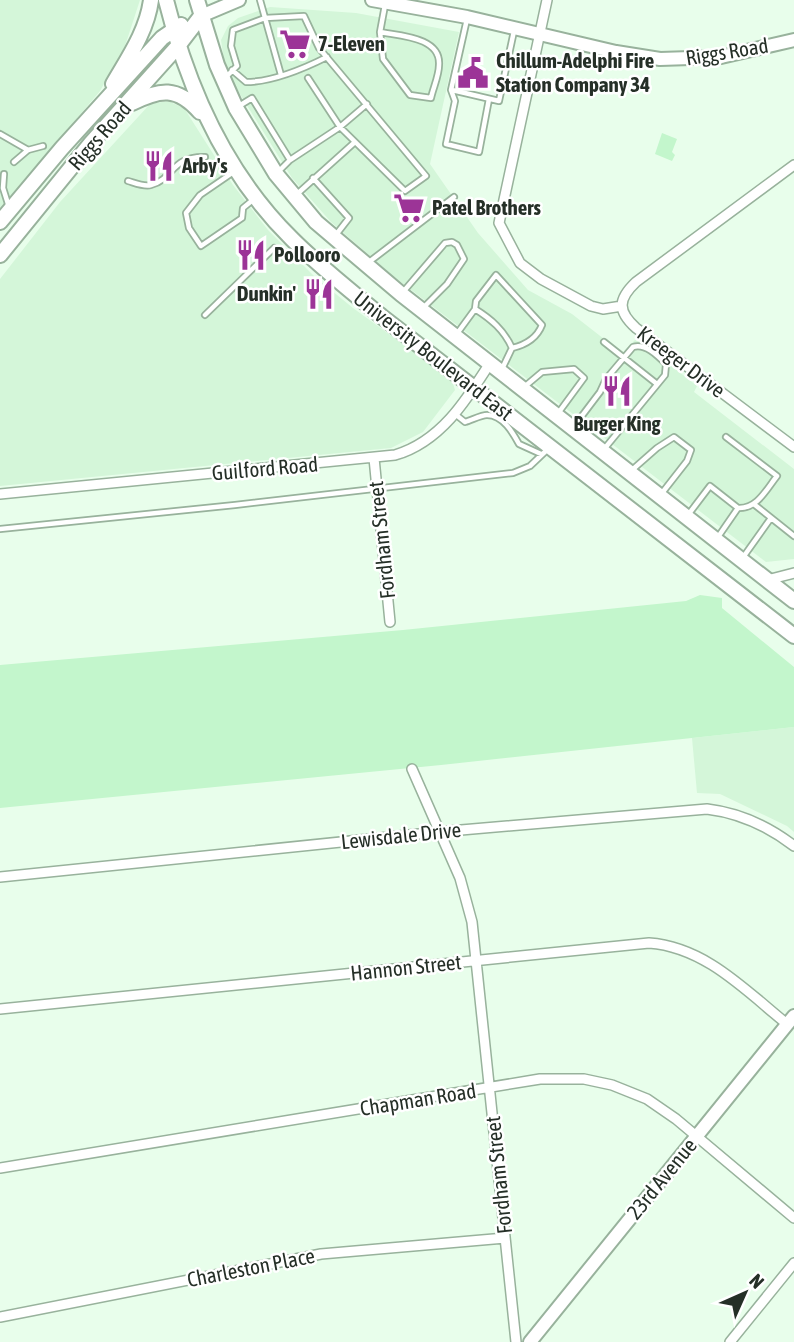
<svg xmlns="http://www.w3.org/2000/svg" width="794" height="1342" font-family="'Asap Condensed',sans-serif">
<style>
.built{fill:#d4f6d9}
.green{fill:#c3f6cc}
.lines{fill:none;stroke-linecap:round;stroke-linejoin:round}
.lane-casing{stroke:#98b29c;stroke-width:8}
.street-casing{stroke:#98b29c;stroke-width:12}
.secondary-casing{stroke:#98b29c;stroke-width:16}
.primary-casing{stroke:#98b29c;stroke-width:18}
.lane{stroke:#fff;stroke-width:4.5}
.street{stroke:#fff;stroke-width:9}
.secondary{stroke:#fff;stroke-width:12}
.primary{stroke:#fff;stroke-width:14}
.labels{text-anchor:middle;stroke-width:5;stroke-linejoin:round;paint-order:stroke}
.poi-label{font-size:21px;font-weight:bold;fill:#252f27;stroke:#fff;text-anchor:start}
.street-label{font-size:21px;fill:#252f27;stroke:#fff}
</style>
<rect width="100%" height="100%" fill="#e8feeb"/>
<path class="built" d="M0 0H140L125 46 100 91 0 210Z
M270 7 356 13 459 32 430 164 478 233 528 290 572 314 622 353 635 340 645 345 697 386 694 392 794 469V559L766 562 393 276 331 222 292 178 238 91 224 61 221 40 228 26 238 18Z
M168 101 184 108 233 185 268 230 315 277 353 308 452 380 455 390 423 432 391 448 0 486V279L60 202 150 104Z
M794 727V832L787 826 720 794 697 793 692 738Z"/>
<path class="green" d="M662 133 677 139 672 152 675 155 672 161 655 154Z
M700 595 722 598V608L794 667V727L441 765 0 808V665L403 630 686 601Z"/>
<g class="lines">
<defs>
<path id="lane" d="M260 0 281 75
M467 19 451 90 455 101 446 144 479 152 489 99
M380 32C400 36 441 37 439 65 439 76 433 88 431 98L410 95 383 59 380 32 385 5
M232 70 246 82C273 82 303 69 327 57
M226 77 237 66 231 46 233 30 265 18 304 16 319 48 426 176 405 191 340 127 308 78
M452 90 499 101 514 31
M239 106 252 98 290 160
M0 134 28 150
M14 162 28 150 43 146
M235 171 200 195 186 213 189 228 201 246 242 218 243 208 254 199
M279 171 290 160 340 127 367 104
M4 174 3 188 9 207
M313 178 349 218 335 236
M128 181C135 183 144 187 151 185 174 179 171 156 205 157
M296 195 355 142
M369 262 454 197
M403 292 445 243 452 242 457 245 464 259 447 284 424 307
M475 309 476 301 496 275 542 325C537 338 525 345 512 348
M205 315 274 248
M456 335 475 309C491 319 504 330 512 348L502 369
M604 342 657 384
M523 388 542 372 574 369 584 378 559 412
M455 414 465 422C472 420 481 415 487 415 503 415 513 433 519 444L541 454
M575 425 600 392 606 379 633 347C645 343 657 355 666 364L665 375 605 448
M726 437 777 476C766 490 757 509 738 508
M632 470 657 448 674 437 691 450 687 461 662 493
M755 505 794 536
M688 515 710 486 738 508 718 537
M0 529 235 505 513 473 530 466 549 448
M744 556 771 518"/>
<path id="street" d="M547 0 499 223 520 263 541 279 591 306 603 309 622 306
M794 165 636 282C618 299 617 311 636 328L794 447
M374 458 390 622
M0 494 395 455C440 442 466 401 490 363
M767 580 794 573
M412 769 460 878 472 922 516 1342
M0 877 438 832 707 809C740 813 768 826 794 846
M0 1009 649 943C705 947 745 990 787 1024
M0 1168 540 1079H584L612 1085 647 1099 676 1119 794 1218
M0 1317 321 1254 505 1238
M730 1342 794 1263"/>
<path id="secondary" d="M372 0 467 17 616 52 660 59 721 57 794 40
M201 16 239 0
M530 1342 794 1016"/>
<path id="primary" d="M166 0C188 89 226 174 292 239 320 267 351 291 381 316L794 636
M197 0 217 65 236 108 276 174 316 222 401 294 794 601
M113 84C128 58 147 31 151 0
M132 103C160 89 177 86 200 112
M0 222 62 148 162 38 181 25
M0 255 91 143 178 46 201 16"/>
</defs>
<use href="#lane" class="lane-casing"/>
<use href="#street" class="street-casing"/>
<use href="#secondary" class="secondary-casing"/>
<use href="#primary" class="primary-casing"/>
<use href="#lane" class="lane"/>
<use href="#street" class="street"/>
<use href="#secondary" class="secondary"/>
<use href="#primary" class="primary"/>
</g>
<defs>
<symbol id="supermarket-bare" viewBox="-9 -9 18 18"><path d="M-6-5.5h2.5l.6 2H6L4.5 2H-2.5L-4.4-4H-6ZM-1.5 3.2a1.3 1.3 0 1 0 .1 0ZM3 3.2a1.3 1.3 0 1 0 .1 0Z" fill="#9c3497" stroke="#fff" stroke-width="2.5" paint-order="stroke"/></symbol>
<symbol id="civic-bare" viewBox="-9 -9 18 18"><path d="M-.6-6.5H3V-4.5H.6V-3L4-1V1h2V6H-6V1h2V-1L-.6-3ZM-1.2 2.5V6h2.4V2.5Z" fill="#9c3497" stroke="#fff" stroke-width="2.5" paint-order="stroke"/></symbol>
<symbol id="restaurant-bare" viewBox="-9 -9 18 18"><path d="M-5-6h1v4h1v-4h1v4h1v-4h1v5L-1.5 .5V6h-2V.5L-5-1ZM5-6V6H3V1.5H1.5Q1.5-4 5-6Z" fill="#9c3497" stroke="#fff" stroke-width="2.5" paint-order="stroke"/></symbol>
</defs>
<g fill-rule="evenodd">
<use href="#supermarket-bare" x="273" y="22" width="44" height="44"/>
<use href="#civic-bare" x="451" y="51" width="44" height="44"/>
<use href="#restaurant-bare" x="137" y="144" width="44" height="44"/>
<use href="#supermarket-bare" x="387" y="186" width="44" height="44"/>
<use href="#restaurant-bare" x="229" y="233" width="44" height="44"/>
<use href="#restaurant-bare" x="297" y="272" width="44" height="44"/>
<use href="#restaurant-bare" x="595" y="369" width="44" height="44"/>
</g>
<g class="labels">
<g class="poi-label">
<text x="318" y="51">7-Eleven</text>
<text x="496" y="68">Chillum-Adelphi Fire<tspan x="496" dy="24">Station Company 34</tspan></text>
<text x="182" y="173">Arby's</text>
<text x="432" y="215">Patel Brothers</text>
<text x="274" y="262">Pollooro</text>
<text x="296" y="301" text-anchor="end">Dunkin'</text>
<text x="617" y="431" text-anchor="middle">Burger King</text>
</g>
<g class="street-label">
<text transform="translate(727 52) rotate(-9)" y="7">Riggs Road</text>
<text transform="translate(100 136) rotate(-49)" y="7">Riggs Road</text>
<text transform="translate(433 356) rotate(38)" y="7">University Boulevard East</text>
<text transform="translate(681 362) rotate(37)" y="7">Kreeger Drive</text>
<text transform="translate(265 469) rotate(-5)" y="7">Guilford Road</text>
<text transform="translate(382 540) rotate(-96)" y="7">Fordham Street</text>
<text transform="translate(401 836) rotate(-6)" y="7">Lewisdale Drive</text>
<text transform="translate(406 968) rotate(-6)" y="7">Hannon Street</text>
<text transform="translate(418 1100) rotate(-9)" y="7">Chapman Road</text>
<text transform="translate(499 1175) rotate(-96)" y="7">Fordham Street</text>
<text transform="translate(662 1179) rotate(-51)" y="7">23rd Avenue</text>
<text transform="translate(251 1268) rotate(-11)" y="7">Charleston Place</text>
</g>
</g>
<g transform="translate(745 1293) rotate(45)" stroke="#ffffff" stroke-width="5" paint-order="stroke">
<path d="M0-5L12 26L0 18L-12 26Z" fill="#252f27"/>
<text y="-10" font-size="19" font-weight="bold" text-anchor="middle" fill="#252f27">N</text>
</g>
</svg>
